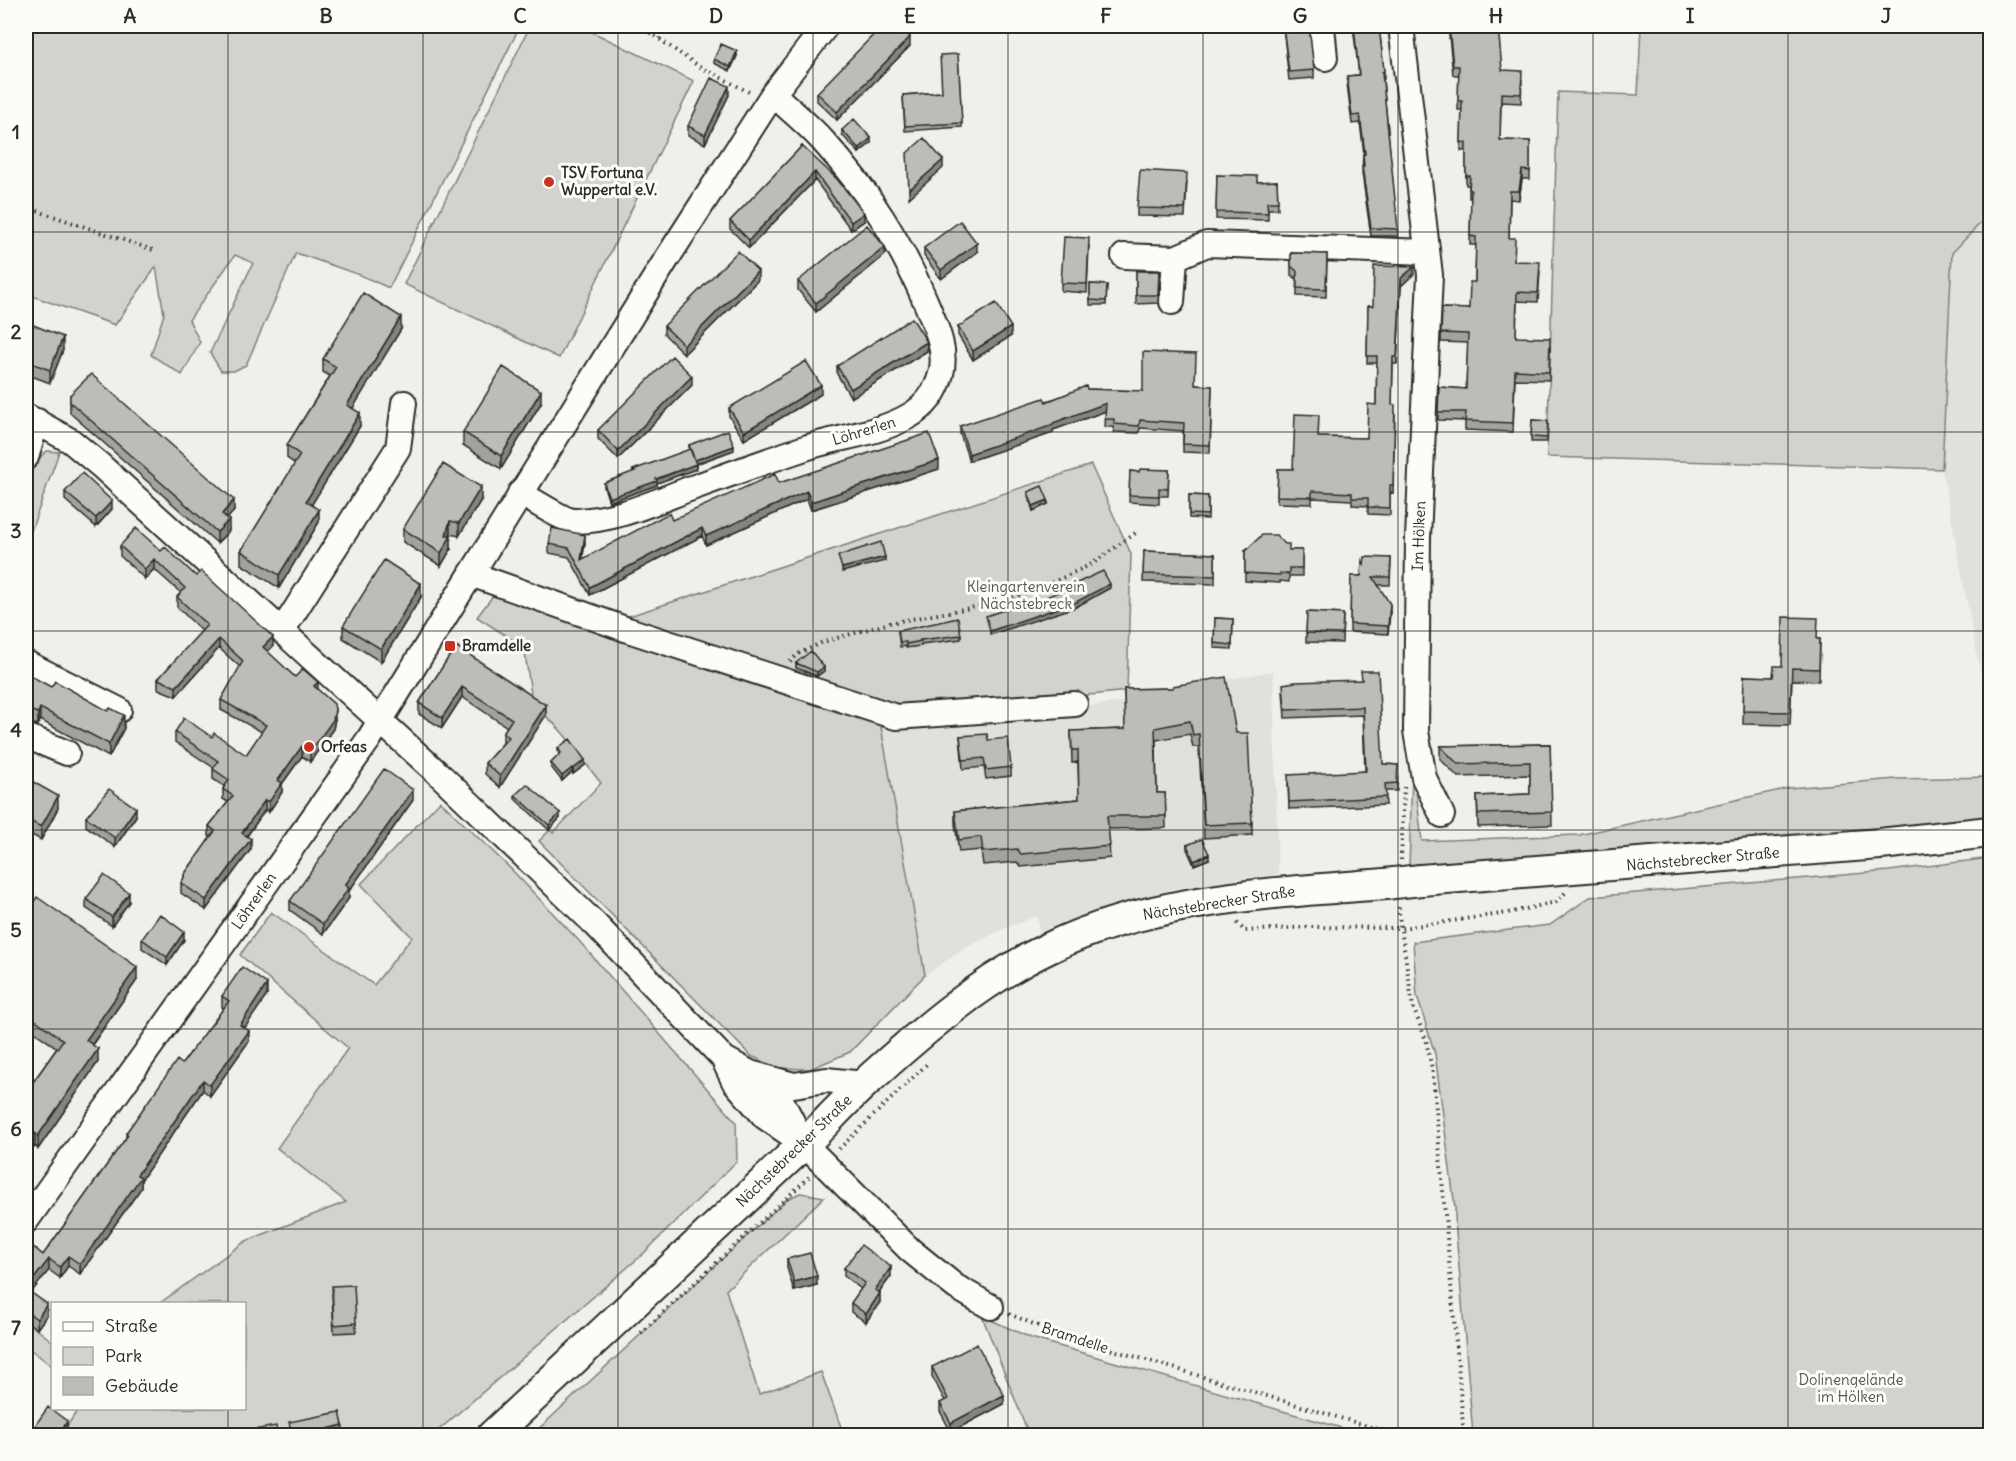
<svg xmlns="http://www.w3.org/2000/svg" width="2016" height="1461" font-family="Delius,sans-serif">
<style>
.built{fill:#e1e0dc}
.green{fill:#d3d2cf;stroke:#7f7e7d;stroke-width:1.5}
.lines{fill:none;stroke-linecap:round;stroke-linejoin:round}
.minor-casing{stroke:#2b2b2b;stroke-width:28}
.major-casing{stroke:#2b2b2b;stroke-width:34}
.path{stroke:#2b2b2b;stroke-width:4;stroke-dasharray:1.5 4.5;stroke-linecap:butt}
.minor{stroke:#fdfcf7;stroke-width:24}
.major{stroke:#fdfcf7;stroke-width:30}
.major-bridge-casing{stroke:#2b2b2b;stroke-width:34;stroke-linecap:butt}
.major-bridge{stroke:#fdfcf7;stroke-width:30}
.wall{fill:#a3a29e;stroke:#2b2b2b;stroke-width:1.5}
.shaded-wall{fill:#848481;stroke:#2b2b2b;stroke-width:1.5}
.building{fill:#bdbcb8;stroke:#2b2b2b;stroke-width:1.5}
.grid{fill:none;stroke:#2b2b2b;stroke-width:1.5;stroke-opacity:0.55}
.poi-dot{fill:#c8321e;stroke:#fdfcf7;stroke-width:2}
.labels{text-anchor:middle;stroke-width:6;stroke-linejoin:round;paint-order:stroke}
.poi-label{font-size:15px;font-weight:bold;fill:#2b2b2b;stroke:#fdfcf7;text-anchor:start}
.street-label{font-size:15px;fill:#2b2b2b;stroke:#fdfcf7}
.park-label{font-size:15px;fill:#555554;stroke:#fdfcf7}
.neatline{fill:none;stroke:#2b2b2b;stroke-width:2}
.grid-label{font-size:20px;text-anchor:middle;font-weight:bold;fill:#2b2b2b}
</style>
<rect width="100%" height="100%" fill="#f0efeb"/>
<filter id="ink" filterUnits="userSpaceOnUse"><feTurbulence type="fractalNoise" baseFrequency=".0167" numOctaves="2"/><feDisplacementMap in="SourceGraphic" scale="12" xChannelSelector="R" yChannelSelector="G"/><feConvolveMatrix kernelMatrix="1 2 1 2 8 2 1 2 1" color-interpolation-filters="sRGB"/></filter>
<g filter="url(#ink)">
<path class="built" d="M1990 213V724L1942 469 1952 253Z
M1273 671 1278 874 1178 888 1114 905 1039 932 1037 916 1001 930 964 949 925 975 880 721 1075 708 1122 702 1149 701 1225 680Z"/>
<path class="green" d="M26 26H520L389 288 360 275 296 253 246 365 234 371H221L210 353 253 263 235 255 189 320 200 342 182 375 151 355 164 314 156 267 115 325 26 294Z
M530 26H580L694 81 559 358 404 284Z
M1641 26H1990V213L1952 253 1942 469 1547 457 1558 92 1638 95Z
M47 451 59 452 26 545C26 514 20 472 47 451Z
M1091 465 1131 554 1127 691 921 713 617 620Z
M495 593 880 721 925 975 850 1052 810 1069 778 1068 751 1056 539 841 550 830 553 833 601 783C579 757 563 725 533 707L524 647 477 617Z
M1412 774H1414L1422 841 1579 835 1789 788 1896 779 1990 777V821L1409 869Z
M440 801 512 870 580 942 736 1122 737 1161 643 1254 433 1435 61 1436 78 1409 244 1408V1304L160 1303 246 1241 346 1202 277 1148 348 1048 240 955 271 912 374 985 412 937 361 884Z
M1990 858V1435H1473L1455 1219V1208L1435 1054 1417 996 1413 942 1550 925 1590 897 1889 871Z
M800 1193 824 1197 726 1290 759 1394 821 1372 844 1435H532L787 1199Z
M982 1316 1031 1338 1366 1435H1029Z
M26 1321 52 1341V1366L26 1346Z"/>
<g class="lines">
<defs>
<path id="minor" d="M1322 26 1325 58
M1401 26 1430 275 1418 538 1416 731 1424 778 1442 815
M1124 256 1175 258 1207 244 1427 252
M1172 302 1175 258
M26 416 71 441 101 466 442 777 596 925 723 1058 734 1081 765 1117 804 1144 910 1250 956 1287 991 1307
M26 457 37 421
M520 493C531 499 566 522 576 521 616 520 652 503 689 489 727 475 766 461 805 448 838 437 878 434 909 416 925 407 936 393 941 374 947 350 936 327 927 305 900 241 869 192 823 141 808 124 789 109 773 94
M471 574 628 630 896 717 1075 704
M282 631 398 448 404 403
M26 663 119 710
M26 736 67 753
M723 1058 750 1073 794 1085 826 1080 864 1084
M755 1077 782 1102 801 1139
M26 1221 369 739 666 260 773 94 826 26"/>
<path id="major" d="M1421 880 1880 844 1990 832
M492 1436C596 1339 699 1241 803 1145 824 1125 843 1103 865 1083 920 1033 981 980 1049 948 1152 898 1272 893 1385 884"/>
</defs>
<use href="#minor" class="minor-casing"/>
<use href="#major" class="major-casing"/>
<path class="path" d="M640 26 700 67 751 93
M660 39 666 26
M26 207 156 251
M790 662 798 654 823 642 890 623 991 604 1036 590 1092 564 1137 532
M1401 860 1404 787
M1399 907V916L1413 1007 1426 1040 1433 1074 1464 1436
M1237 923 1245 931 1308 927 1402 928 1508 913 1556 902 1565 893
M839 1149 928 1063
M1009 1314 1056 1333 1401 1436
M641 1333 809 1177"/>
<use href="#minor" class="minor"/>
<use href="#major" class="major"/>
<defs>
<path id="major-bridge" d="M1385 884 1421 880"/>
</defs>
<use href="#major-bridge" class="major-bridge-casing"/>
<use href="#major-bridge" class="major-bridge"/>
</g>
<path class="wall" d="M1283 26 1314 70V78L1289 80Z
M1353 26H1379L1384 71V79H1383L1398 236H1371L1362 173 1363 154H1364L1360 123 1352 124 1347 83V76L1359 75Z
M1453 26H1485L1502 70 1522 80 1521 103 1501 102 1500 140 1530 141V179H1522L1519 200 1510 199 1509 238 1514 261 1540 271 1538 302 1517 301 1516 337 1550 347 1549 380 1515 379 1513 432 1465 430V421L1438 420 1439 387 1466 389 1468 343 1441 342 1442 308 1469 309 1475 282 1476 245H1470L1471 198H1469V185H1466V151H1461L1462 110H1458L1459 75H1453L1449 36V27H1453Z
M910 46 837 120 817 101V93Z
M958 54 962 127 905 131 903 95 942 92Z
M737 56 730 71 714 63V59Z
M729 95 705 144 688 135V126Z
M842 130 871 143 859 153 842 135Z
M802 146 864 221 851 230 815 180 749 248 730 229V221Z
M1217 175 1257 182 1277 181 1278 209H1268V220L1216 219Z
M1187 181 1185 217 1137 216V208Z
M1089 247 1087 293 1061 291V283Z
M924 248 977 252 941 279 924 256Z
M1291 253 1327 254 1326 297 1297 296V279L1291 275Z
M885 255 816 312 798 290V281Z
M1136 271H1159L1158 303 1136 304Z
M1414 274 1401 286 1397 364H1393L1392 405 1395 413 1393 493 1390 492V515L1368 514V506L1352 505V500L1312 498V504L1277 503 1278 469H1293L1318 437 1367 438 1376 405 1377 363H1367L1368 306H1373Z
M758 280 684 354 664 334V326Z
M1090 284 1107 285 1106 305H1090Z
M26 322 63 350 50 383 26 374Z
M958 327 1011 336 973 360 958 335Z
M401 329 352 408 360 426 311 505 319 522 279 588 241 564V551L295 464 287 458V445L330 376 323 372V359Z
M927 351 851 398 837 374V366Z
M692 385 618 459 598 439V430Z
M1195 385 1212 386 1210 453 1183 452V431L1140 428 1139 433 1114 432V427H1105L1106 411 1053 430V433L969 461 960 434V426L1087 389 1143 391Z
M821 394 744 440 729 416V408Z
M70 395 234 511 227 518 229 531 217 543 70 413Z
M541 403 501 469 463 445V432Z
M1532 420 1548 421 1547 442H1531Z
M689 445 734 450 696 464V469L657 483V485L609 502 604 487V483L633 472V470L689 450Z
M939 469 811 510 807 499 706 545 702 536 590 595 569 557 549 553V544L585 543 582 559 779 483Z
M1169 470 1168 496H1159V504L1129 502 1130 471 1139 472Z
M65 492 112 509 96 527 65 500Z
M1028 492 1048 504 1033 511 1028 496Z
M1189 495 1208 496V519L1189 518Z
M481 500 459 536 450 534 451 549 441 566 403 542V529Z
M120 546 161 551 273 646 267 652 295 677 318 690 335 719 333 729 310 762 302 756 282 784V792L269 812 265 810 247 836 251 849 206 910 181 893V883L184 878V875L211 837 209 836V826L228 802 223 799V789L224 786 213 779V769L214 768 175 742V732L212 737 246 755 262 732 221 710V700L240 667 219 648 176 696 158 689V679L202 631 177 607V597L181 593 154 569 145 579 120 556Z
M1302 550V576H1289V582L1280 581V583L1245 581V551Z
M1144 551 1215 554V584L1143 582Z
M1391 558 1390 585H1378L1390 612 1388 634 1350 632 1351 576H1361L1364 564Z
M421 597 381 662 343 638V626Z
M1307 612 1343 614 1342 643 1306 642Z
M1215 618 1233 619 1232 649 1214 648Z
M898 631 961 635V639L921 644V646L906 648V646L900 647Z
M1817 639H1820L1819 681 1792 680 1790 725 1743 724 1744 676 1773 677 1782 666Z
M456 646 546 715 500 787 485 774V763L503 743V733L507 727 462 697 442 728 419 714V703Z
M796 663 824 671 817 676 796 668Z
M26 677 124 728 109 757 40 720 38 725 26 722Z
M1361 680 1383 764 1398 765 1397 791H1385L1386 805 1289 809 1288 783 1365 771 1363 715 1285 718 1283 691Z
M1173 688 1252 823V835L1204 838 1199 747H1193L1190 734 1156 740 1157 793H1165L1166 828 1108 829 1110 858 1021 867 1017 862 983 865 981 850 959 852 955 824V811L1079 799 1078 762 1072 763 1071 731 1125 729 1124 689Z
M960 736 988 740 1011 767V776L986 779 984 767 963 769Z
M1550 744 1552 825 1478 827 1477 796 1530 794V775L1458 777 1440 759V746Z
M558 748 585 765 573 774 572 772 562 781 551 767V763L559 755 558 752Z
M26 778 58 808 41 840 30 834 28 837 26 836Z
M515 795 560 818 549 830 515 799Z
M413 800 349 891V898L323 934 290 910V901Z
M136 816 115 847 86 826V817Z
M1187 845 1209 859 1194 865 1187 849Z
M86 899 129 902 112 926 86 908Z
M26 914 137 980 92 1045 98 1062 38 1149 35 1146 26 1159V1092L57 1048 26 1026Z
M142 939 184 940 167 965 142 948Z
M267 995 244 1028 249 1041 210 1096 203 1090 141 1180V1188L80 1274 68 1266 60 1278 49 1270 31 1292 47 1315 37 1329 26 1321V1241L43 1255 126 1138V1133L182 1064 224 1008 222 1007V996Z
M787 1259 817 1285 794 1291 787 1268Z
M844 1268 891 1276 879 1293 880 1302 866 1322 851 1312V1303L861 1289 844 1276Z
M332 1295 356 1323V1332L334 1333Z
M932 1367 1004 1404 951 1432 940 1411V1403L945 1401 932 1376Z
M67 1426 61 1436H40L34 1431V1427Z"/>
<path class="shaded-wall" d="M910 37V46L837 120V112Z
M737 51V56L730 71V67Z
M729 86V95L705 144V135Z
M871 138V143L859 153V149Z
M943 160V168L909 198V190Z
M1522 170V179L1519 200V191Z
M815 172V180L749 248V240Z
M864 213V221L851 230V222Z
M977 243V252L941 279V270Z
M885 247V255L816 312V303Z
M1414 267V274L1401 286 1397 364 1401 278Z
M758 271V280L684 354V345Z
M401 317V329L347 418V405Z
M1011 327V336L973 360V351Z
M63 337V350L50 383V370Z
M927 342V351L851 398V389Z
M692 376V385L618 459V451Z
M821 385V394L744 440V432Z
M541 391V403L501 469V456Z
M1106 403V411L1053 430V433L969 461V454Z
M360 413V426L306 514V501Z
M734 446V450L695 464V460Z
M939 460V469L811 510V502Z
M696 464V469L657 483V485L609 502V498Z
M481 487V500L459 536V523Z
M807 491V499L706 545V536Z
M234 500V511L222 525V514Z
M1048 500V504L1033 511V506Z
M112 501V509L96 527V518Z
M319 510V522L279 588V575Z
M229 520V531L217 543V532Z
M450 521V534L448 541 451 536V549L441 566V553Z
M702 528V536L590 595V587Z
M585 535V543L581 568V560Z
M885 557V561L842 572V568Z
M154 559V569L145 579V569Z
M421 584V597L381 662V649Z
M1110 584V588L1076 607 990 635V631Z
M1390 604V612L1388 634V626Z
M273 637V646L263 657V647Z
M219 639V648L176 696V687Z
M824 667V671L817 676V672Z
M318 682V692L314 686Z
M462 687V697L442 728V718Z
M546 705V715L500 787V776Z
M40 708V720L38 725V713Z
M335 710V719L333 729 310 762V752Z
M124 715V728L109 757V744Z
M302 746V756L282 784V792L269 812V802L278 780Z
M585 760V765L573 774V769Z
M572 768V772L562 781V776Z
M413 790V800L349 891V898L323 934V924L345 885Z
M58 796V808L41 840V827Z
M265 800V810L242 843V833Z
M136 808V816L115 847V838Z
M560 813V818L549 830V825Z
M30 821V834L28 837V824Z
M251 839V849L206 910V900Z
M1209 854V859L1194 865V861Z
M129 893V902L112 926V917Z
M184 932V940L167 965V957Z
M137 967V980L86 1053V1040Z
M267 984V995L240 1035V1025Z
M249 1031V1041L210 1096V1085Z
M98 1049V1062L38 1149V1136Z
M203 1080V1090L141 1180V1188L80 1274V1264L137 1175Z
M35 1133V1146L26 1159V1146Z
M68 1256V1266L60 1278V1267Z
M49 1259V1270L26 1299V1289Z
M891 1267V1276L875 1298V1290Z
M817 1276V1285L794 1291V1282Z
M880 1293V1302L866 1322V1314Z
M47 1304V1315L37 1329V1319Z
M1004 1395V1404L951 1432V1423Z
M67 1421V1426L61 1436H59Z
M343 1425V1430L319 1436H300Z"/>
<path class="building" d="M882 26H898L910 37 837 112 817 93Z
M1283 26H1309L1314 70 1289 72Z
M1354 26H1379L1384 71 1382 72 1398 229 1371 228 1362 166H1364L1363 154H1365L1360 115 1352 116 1347 76 1359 75Z
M1454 27V26H1485L1499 37 1502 70 1522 71 1521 94 1501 93 1500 140 1530 141V171L1522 170 1519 191H1510L1509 238H1515L1514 261 1540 262 1538 293 1517 292 1516 337 1550 338 1549 372 1515 370 1513 423 1465 421 1466 412H1438L1439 387 1466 389 1468 334 1441 333 1442 308 1469 309 1470 282H1475L1476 237 1470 236 1471 190 1469 189 1470 176H1466V143L1461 142 1462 101H1458L1459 66H1453L1449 27Z
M721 44 737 51 730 67 714 59Z
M958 54 962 123 905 126 903 95 942 92 940 55Z
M711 78 729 86 705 135 688 126Z
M854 119 871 138 859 149 842 130Z
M924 138 943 160 909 190 907 153Z
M802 146 837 179 864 213 851 222 815 172 749 240 730 221Z
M1140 170 1187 173 1185 209 1137 208Z
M1217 175 1257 176V182L1277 181 1278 202H1267L1268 213 1216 212Z
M960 221 977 243 941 270 924 248Z
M867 225 885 247 816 303 798 281Z
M1064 237 1089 238 1087 284 1061 283Z
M738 251 758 271 684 345 664 326Z
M1291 253 1327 254 1326 289 1297 288V271L1291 266Z
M1374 266 1414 267 1401 278 1397 357H1393L1392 405H1395L1393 485H1390V508L1368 507V498H1352V493L1312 491V497L1277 496 1278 469H1293L1295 414 1319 415 1318 437 1367 438 1368 404 1376 405 1377 356H1367L1368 306H1373Z
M1136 271H1159L1158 295H1136Z
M1090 284 1107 285 1106 301 1090 300Z
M363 293 401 317 347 405 360 413 306 501 319 510 279 575 241 551 300 455 287 445 336 367 323 359Z
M996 303 1011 327 973 351 958 327Z
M912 318 927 342 851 389 837 366Z
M26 322 63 337 50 370 26 361Z
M1143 352 1196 354 1195 385 1212 386 1210 445 1183 444 1184 423 1140 420 1139 426 1114 424V419H1105L1106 403 1053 423V425L969 454 960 426 1044 398 1046 402 1086 386 1087 389 1143 391Z
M672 356 692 376 618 451 598 430Z
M806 361 821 385 744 432 729 408Z
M503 367 541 391 501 456 463 432Z
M91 374 234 500 222 514 229 520 217 532 70 402V395Z
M1532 420 1548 421 1547 438 1531 437Z
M728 430 734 446 695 460 689 445Z
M929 433 939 460 811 502 807 491 706 536 702 528 590 587 569 548 549 544 552 528 585 535 581 560 669 513 672 520 775 474 779 483Z
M690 449 696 464 656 479 657 481 609 498 604 483 635 471 633 470Z
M443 464 481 487 459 523 450 521 446 535 451 536 441 553 403 529Z
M1140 469 1169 470 1168 489 1159 488V496L1129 495 1130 471 1139 472Z
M82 473 112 501 96 518 65 492Z
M1042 486 1048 500 1033 506 1028 492Z
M1189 495 1208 496V515L1189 514Z
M136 528 161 551 165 547 196 576 201 571 245 611 273 637 263 647 295 677 303 669 318 682 314 686 334 704 335 710 333 720 310 752 302 746 278 780 282 783 269 802 265 800 242 833 251 839 206 900 181 883 185 876 184 875 215 831 209 826 233 796 223 789 229 780 213 769 218 761 175 732 184 718 212 737 214 733 246 755 266 725 221 700 243 661 219 639 176 687 158 679 207 625 177 597 185 588 154 559 145 569 120 546Z
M1262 535H1276L1285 544H1289V550H1302V568H1289V574H1280V575L1245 573V551Z
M881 542 885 557 842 568 838 556Z
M1144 551 1215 554V576L1143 574Z
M1365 557 1391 558 1390 577H1373L1390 604 1388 626 1350 624 1351 576H1361L1362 560 1364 564Z
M384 560 421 584 381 649 343 626Z
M1103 571 1110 584 1076 602 990 631 986 616 1037 599 1038 601Z
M1307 612 1343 614 1342 634 1306 633Z
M1783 617 1818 618 1817 639H1820L1819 669 1792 668 1790 712 1743 711 1744 676 1773 677 1774 666H1782Z
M958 618 961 635 920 640 921 641 906 644V642H900L898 631Z
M1215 618 1233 619 1232 645 1214 643Z
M456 646 546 705 500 776 485 763 509 737 503 733 512 719 462 687 442 718 419 703Z
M811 651 824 667 817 672 796 663Z
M1361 671H1378L1383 764 1398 765 1397 783 1385 784 1386 797 1289 802 1288 775 1366 771 1363 707 1285 710 1283 684 1295 682 1362 680Z
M31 676 51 687 55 681 108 711 110 708 124 715 109 744 40 708 38 713 26 709V677L29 679Z
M1226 677 1236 733H1248L1252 823 1204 825 1199 734 1193 735 1190 721 1155 728 1157 793H1165L1166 816H1107L1110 846 1021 854 1017 849 983 852 981 837 959 840 955 811 1079 799 1078 750H1072L1071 731 1125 729 1124 689 1173 688V686Z
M987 734 988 740 1008 738 1011 767 986 770 984 758 963 760 960 736Z
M570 739 585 760 573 769 572 768 562 776 551 763 561 753 558 748Z
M1550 744 1552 812 1478 814 1477 796 1530 794V762L1458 764 1440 746Z
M384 769 413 790 345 885 349 888 323 924 290 901Z
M26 778 58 796 41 827 30 821 28 824 26 823Z
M527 784 560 813 549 825 515 795Z
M109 789 136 808 115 838 86 817Z
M1202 839 1209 854 1194 861 1187 845Z
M104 875 129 893 112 917 86 899Z
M37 897 137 967 86 1040 98 1049 38 1136 35 1133 26 1146V1092L63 1040 26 1013V914Z
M160 914 184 932 167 957 142 939Z
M242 967 267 984 240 1025 249 1031 210 1085 203 1080 137 1175 141 1177 80 1264 68 1256 60 1267 49 1259 26 1289 47 1304 37 1319 26 1311V1241L43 1255 128 1135 126 1133 177 1060 182 1064 229 1001 222 996Z
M861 1245 891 1267 875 1290 880 1293 866 1314 851 1303 865 1283 844 1268Z
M810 1253 817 1276 794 1282 787 1259Z
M354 1285 356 1323 334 1325 332 1286Z
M977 1344 1004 1395 951 1423 940 1403 948 1399 932 1367Z
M48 1407 67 1421 59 1436H46L34 1427Z
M340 1412 343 1425 300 1436H292L289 1422Z
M276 1426 278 1436H218Z"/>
</g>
<path class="grid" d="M228 26V1304M423 26V1436M618 26V1436M813 26V1436M1008 26V1436M1203 26V1436M1398 26V1436M1593 26V1436M1788 26V1436M26 232H1990M26 432H1990M26 631H1990M26 830H1990M26 1029H1990M26 1229H1990M228 1408V1436"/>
<g class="poi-dot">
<circle cx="549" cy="182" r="6"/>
<rect x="444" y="640" width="12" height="12" rx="3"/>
<circle cx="309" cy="747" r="6"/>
</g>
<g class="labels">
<g class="poi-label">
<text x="561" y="178">TSV Fortuna<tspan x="561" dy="17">Wuppertal e.V.</tspan></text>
<text x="462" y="651">Bramdelle</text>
<text x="321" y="752">Orfeas</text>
</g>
<g class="street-label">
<text transform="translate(864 431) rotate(-17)" y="5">Löhrerlen</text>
<text transform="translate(1419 536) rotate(-88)" y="5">Im Hölken</text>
<text transform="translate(1703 859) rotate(-5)" y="5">Nächstebrecker Straße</text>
<text transform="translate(254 901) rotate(-55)" y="5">Löhrerlen</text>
<text transform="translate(1219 903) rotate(-9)" y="5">Nächstebrecker Straße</text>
<text transform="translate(794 1151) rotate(-44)" y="5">Nächstebrecker Straße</text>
<text transform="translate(1075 1338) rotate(18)" y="5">Bramdelle</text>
</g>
<g class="park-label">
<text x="1026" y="592">Kleingartenverein<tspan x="1026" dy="17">Nächstebreck</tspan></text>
<text x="1851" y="1385">Dolinengelände<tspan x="1851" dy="17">im Hölken</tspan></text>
</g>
</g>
<rect width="2016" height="1461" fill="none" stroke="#fdfcf7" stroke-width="66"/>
<rect x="51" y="1302" width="195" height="108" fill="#fdfcf7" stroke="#a9a8a5" stroke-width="1.5"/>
<rect x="63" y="1322" width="30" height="9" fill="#fdfcf7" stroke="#a9a8a5" stroke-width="1.5"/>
<text x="105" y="1332" font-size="18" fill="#2b2b2b">Straße</text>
<rect x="63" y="1347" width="30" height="18" fill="#d3d2cf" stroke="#a9a8a5" stroke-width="1.5"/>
<text x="105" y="1362" font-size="18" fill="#2b2b2b">Park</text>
<rect x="63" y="1377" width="30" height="18" fill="#bdbcb8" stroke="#a9a8a5" stroke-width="1.5"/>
<text x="105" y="1392" font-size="18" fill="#2b2b2b">Gebäude</text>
<rect x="33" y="33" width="1950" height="1395" class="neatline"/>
<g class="grid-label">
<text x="130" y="23">A</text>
<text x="326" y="23">B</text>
<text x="520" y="23">C</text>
<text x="716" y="23">D</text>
<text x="910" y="23">E</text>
<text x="1106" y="23">F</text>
<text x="1300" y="23">G</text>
<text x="1496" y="23">H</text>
<text x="1690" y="23">I</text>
<text x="1886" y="23">J</text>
<text x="16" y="139">1</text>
<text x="16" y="339">2</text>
<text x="16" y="538">3</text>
<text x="16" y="737">4</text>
<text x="16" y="937">5</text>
<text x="16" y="1136">6</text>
<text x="16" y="1335">7</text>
</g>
</svg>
